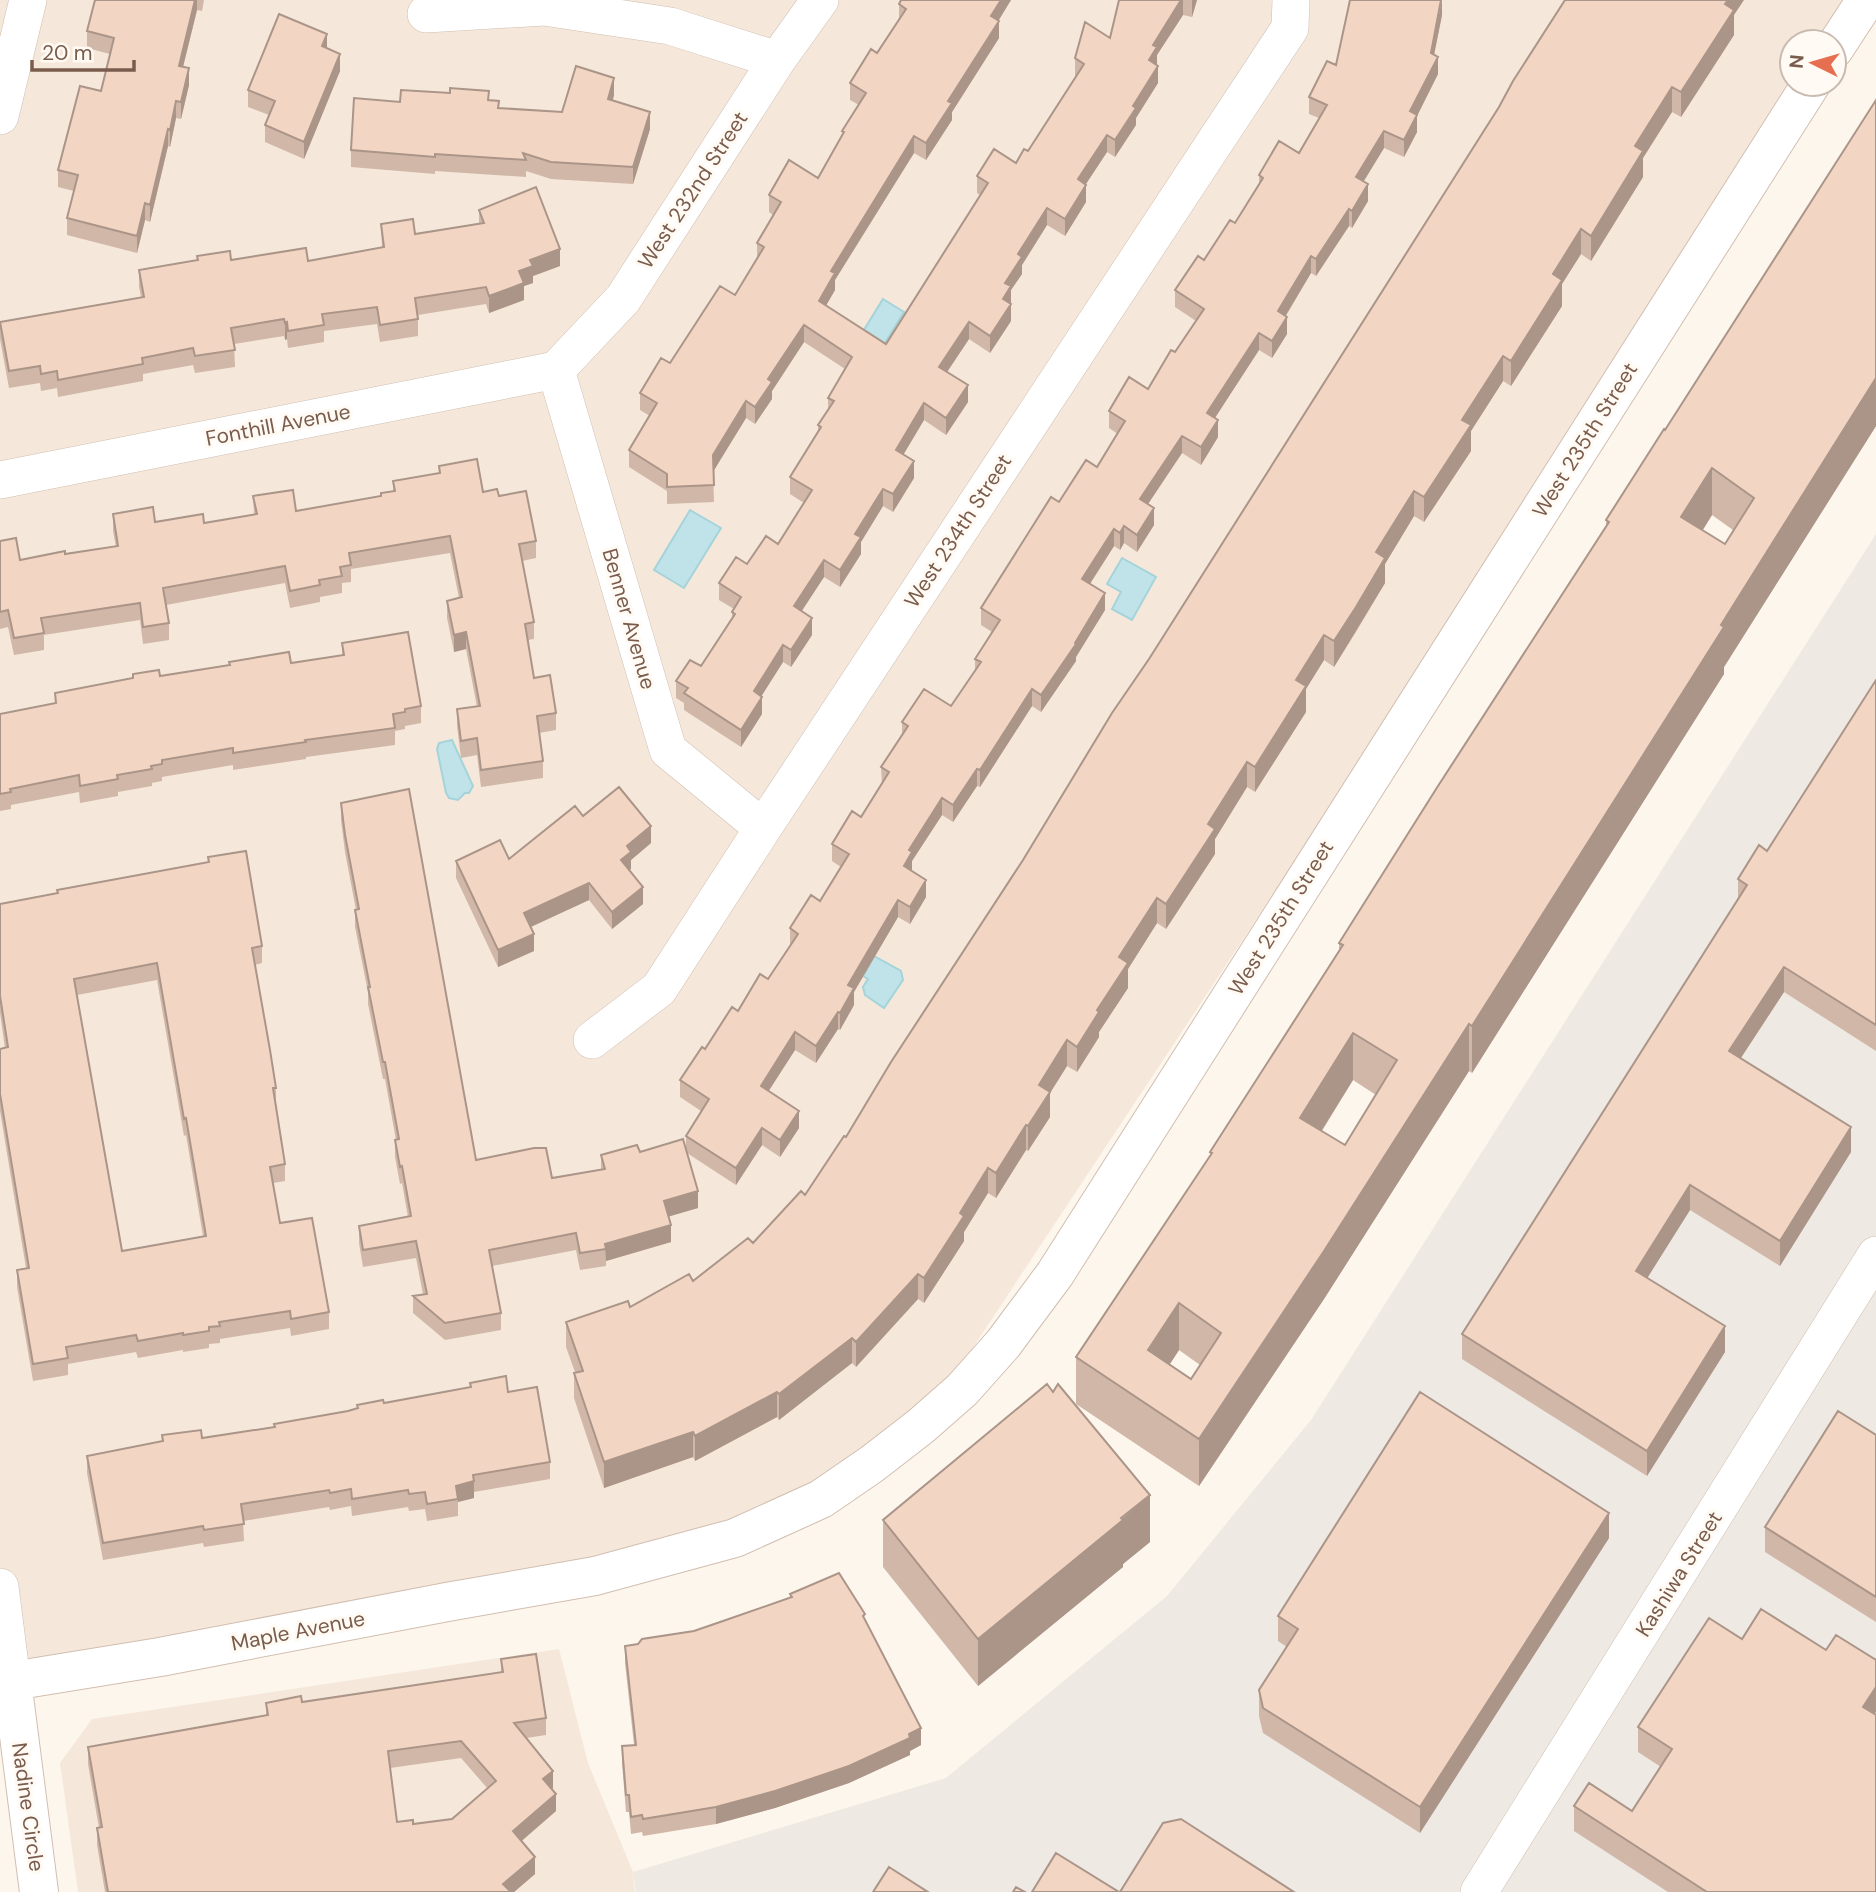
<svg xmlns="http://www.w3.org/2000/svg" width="1876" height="1892" font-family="'DM Sans',sans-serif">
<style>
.residential{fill:#f5e8da}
.industrial{fill:#efe9e4}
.water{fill:#bfe3e8;stroke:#a5d3da;stroke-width:2}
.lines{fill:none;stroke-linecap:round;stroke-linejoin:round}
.minor-casing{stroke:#d1beb0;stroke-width:38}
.tertiary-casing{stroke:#d1beb0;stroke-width:40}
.minor{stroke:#fff;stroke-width:37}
.tertiary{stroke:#fff;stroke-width:38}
.wall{fill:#d1b7a8;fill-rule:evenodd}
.shaded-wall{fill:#aa9588}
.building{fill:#f3d5c3;stroke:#aa9588;stroke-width:2;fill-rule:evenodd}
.labels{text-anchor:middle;stroke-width:6;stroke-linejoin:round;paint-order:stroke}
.street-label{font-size:21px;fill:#7a5c4d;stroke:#fffaf3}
</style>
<rect width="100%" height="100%" fill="#fdf6ec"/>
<path class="residential" d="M0 0H1864L1834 42H1792V84H1809L921 1426 821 1499 447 1602 0 1677Z
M559 1649 588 1763 633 1872 635 1892H78L60 1763 92 1719Z"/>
<path class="industrial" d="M1876 534V1892H636L633 1872 946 1778 1167 1596 1311 1420Z"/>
<path class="water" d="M883 299 904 312 880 351 859 338Z
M690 510 721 528 684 588 654 570Z
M1122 558 1156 577 1132 620 1112 609 1121 592 1107 584Z
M452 740 473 786 469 793H465L458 800 449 798 446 793 437 749 439 743Z
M874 956 901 971 903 980 884 1008 865 995 863 987 868 979 863 976Z"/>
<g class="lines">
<defs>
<path id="minor" d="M426 14 544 7 670 26 777 60
M0 116 28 0
M556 370 668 750 763 828
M556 370 623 299 777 60 820 0
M0 480 556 370
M592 1040 659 989 763 828 1290 28 1291 0
M0 1587 12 1681
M1479 1892 1876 1255"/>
<path id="tertiary" d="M1834 49 1866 0
M12 1681 39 1892
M0 1683 160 1657 447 1602 595 1576 735 1538 821 1499 872 1464 921 1426 962 1390 1003 1344 1055 1274 1811 84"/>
</defs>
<use href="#minor" class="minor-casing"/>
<use href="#tertiary" class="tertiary-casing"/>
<use href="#minor" class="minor"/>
<use href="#tertiary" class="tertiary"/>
</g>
<path class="wall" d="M95 0H204L202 11 197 10 183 67 189 85 181 119 176 118 170 147 168 146 150 222 145 220 137 253 67 235V218L74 191 58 187V170L101 91 110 54 87 48V31Z
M901 0H1011L998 20 999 38 952 112V120L926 160 914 153 835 280V290L826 305 886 344 980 195 977 193V176L1016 163 1028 151 1076 76 1075 75V58L1110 38 1119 0H1197L1192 17 1183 15 1157 55 1156 65 1158 83 1136 118V125L1115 157 1107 152 1086 184V202L1065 236 1047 225 1022 265V274L1011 290V321L990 353 969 339 947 372 968 402 946 435 924 420 903 455 914 478 893 512 883 506 861 542V554L840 587 824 577 801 611 812 635 791 667 783 662 761 696 762 714 741 747 684 710V703L676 698V681L701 666 732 618V612L734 609 719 600V583L778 544 804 503 790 494V477L818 431V425L828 411V398L845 369 804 342 772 391V399L755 424 746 418 713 471 714 502 667 504V491L629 467V450L650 416 640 410V393L735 295 757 258V243L773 215 769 212V195L818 178 842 136V131L859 105 850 100V83L877 53 899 19V4Z
M1442 15 1434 55 1438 74 1417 116V132L1404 157 1384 148 1363 182 1368 201 1352 228 1349 226 1316 276 1311 273 1286 316 1287 334 1272 358 1259 350 1215 418 1218 437 1201 465 1182 453 1148 504 1154 525 1137 552 1124 543 1120 550 1114 546 1090 584 1105 610 1076 657V661L1041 712 1032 706 980 787 977 786 953 822 942 815 912 861V869L911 871 926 897 910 924 898 917 854 992V1005L840 1030 838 1029 816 1063 795 1050 768 1091 799 1128 780 1157 762 1145 736 1185 687 1153 698 1208 668 1216 671 1242 606 1261V1266L580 1270 576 1250 492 1266 501 1313V1330L445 1340 413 1313V1296L423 1294 416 1258 363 1267 359 1243V1226L408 1217 402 1183 400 1184 395 1157V1140H396L385 1079H383L368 1004V992L355 927V910H356L345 852 341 820V803L476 1160 552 1178 601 1169V1155L686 1149V1136L701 1111 680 1097V1080L738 1011 768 979 790 945V928L820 901 841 867 832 861V844L861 817 882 784 881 767 902 735V722L951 706 975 671V659L992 632 981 625V608L1059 502 1097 467 1118 434 1109 428V411L1148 389 1196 321 1175 307V290L1204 260 1235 223 1259 184V175L1299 153 1319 118 1309 114V97L1336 65Z
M1734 15V35L1681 117 1672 112 1643 158V177L1591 261 1581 254 1562 284V306L1511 386 1503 381 1471 431V451L1424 522 1414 516 1385 564V583L1356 632 1334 667 1324 660 1306 689V712L1255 792 1247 787 1215 839V854L1166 929 1157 923 1128 969V988L1099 1032V1037L1077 1072 1067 1066 1050 1093V1117L1028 1151 1026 1150 996 1198 988 1193 964 1232V1241L924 1303 918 1299 856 1367 852 1363 779 1420 777 1417 695 1461 693 1457 604 1488 574 1398V1373L575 1372 566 1347V1322L630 1307 693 1281 753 1243 805 1195 846 1137 1023 860 1112 713Z
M327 48 340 71 304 159 265 142V125L269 115 248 107V90Z
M614 95 613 100 650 129 633 184 551 179 526 171V177L435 171V174L351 167V150L400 102 489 100 499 108 562 112Z
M479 210 560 266 533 276V283L524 286V300L489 313 486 304 418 315V336L380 342 377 324 324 331V342L288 348 287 339 285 340 284 336 234 344 235 367 195 373 193 365 143 374V381L58 397 57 388 41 391 40 383 9 388 0 339V322L141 297 139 287V270L231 260 308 261 382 248 381 224 415 234 479 223Z
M1876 426 1724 667V674L1472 1073 1469 1071 1324 1299 1199 1486 1076 1404V1357L1210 1157V1152L1339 950V943L1606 526V520L1665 430ZM1712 515 1733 530 1725 544 1703 530ZM1353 1080 1376 1095 1345 1145 1322 1131ZM1179 1350 1200 1365 1191 1379 1169 1365Z
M439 466 483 492 499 496 536 541V558L522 561 534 622V639L528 640 534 678 556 713V730L539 733 543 761V778L481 787 477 755 461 758 457 726V709L477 707 466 649 454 652 447 618V601L459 598 450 553 351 569V582L342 583V593L320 597V602L290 608 285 583 166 605 169 623V640L143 644 140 620 44 635V650L14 655 8 627 0 629V541L20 560 116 547 113 531V514L155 522 204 523 254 514 253 496 296 511 381 496 393 491V481L439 474Z
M342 643 421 706V723L405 726V729L395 731V745L306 757V759L233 770V765L162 777V781L152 783V786L118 792V796L80 803 79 792 11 805V809L0 811V714L55 704V693L133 678V674L160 676 229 666V662L291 663 342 655Z
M1876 680V1051L1784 992 1741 1058 1851 1152 1780 1266 1690 1210 1647 1278 1725 1352 1647 1476 1462 1359V1334L1738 900V879L1767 851Z
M583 816 651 843 631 860V869L629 870 643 904 612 929 589 900 531 927 534 951 498 967 456 878V861L509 859Z
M208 857 262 946V963L255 965 276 1088V1103L285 1164V1181L273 1183 280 1223 329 1312V1329L291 1336 290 1328 220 1339V1343L209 1344V1348L183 1352V1350L138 1358 136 1352 68 1364V1375L33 1381 17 1287V1270L26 1268 0 1111V1049L5 1048 0 1013V904L57 894V890L208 862ZM157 980 184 1136 186 1135 203 1236 122 1251 77 995Z
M470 1383 508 1392 550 1462V1479L474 1492V1498L458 1502V1516L427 1521 425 1509 409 1511 408 1507 352 1516 351 1506 330 1510 329 1507 243 1521 244 1541 204 1547 203 1543 103 1560 87 1473V1456L162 1441V1435L202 1438 274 1427V1424L348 1411 384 1403 470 1387Z
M1876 1435V1622L1765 1552V1527Z
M883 1520 1150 1542 1123 1564V1567L978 1686 883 1567Z
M1609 1538 1420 1833 1263 1733 1259 1716V1690L1287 1647 1278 1641V1616Z
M790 1594 865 1620 921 1745 910 1751V1755L849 1783 775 1808 716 1824 643 1836 642 1832 631 1834 629 1812H626L622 1763V1746L634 1745 625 1663V1646L638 1644 694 1631 723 1621 790 1597Z
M1742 1639 1875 1714 1876 1892H1668L1574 1831V1806L1632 1811 1661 1767 1638 1752V1727Z
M501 1659 546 1718V1735L526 1738 553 1788 552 1789 556 1811 522 1841 535 1874 514 1892H105L97 1845V1828H99L88 1764V1747L266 1716V1703L302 1702 501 1672ZM461 1758 488 1789 452 1819 413 1824 397 1822 390 1768Z"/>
<path class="shaded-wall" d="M195 0H197V10L179 83V66Z
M1001 0H1011L991 33V16Z
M1181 0H1183V15L1157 55V64L1149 77V60L1153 45Z
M1192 0H1197L1192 17Z
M1442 0V15L1431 70V53Z
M1728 0H1744L1734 15V35L1681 117V92Z
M999 21V38L952 112V120L926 160V143L948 101Z
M327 34V51L322 46Z
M340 54V71L304 159V142Z
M1438 57V74L1417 116V132L1404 157V140L1410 111Z
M1158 66V83L1136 118V125L1115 157V140L1133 106Z
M189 68V85L181 119V102Z
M614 78V95L608 116V99Z
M1672 87V112L1643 158V177L1591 261V236L1635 146Z
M176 101V118L170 147V130Z
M650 112V129L633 184V167Z
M168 129V146L150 222V205Z
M1384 131V148L1356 194V177Z
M1107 135V152L1078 196V179Z
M914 136V153L835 280V290L819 318V301L831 271Z
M1368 184V201L1352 228V211Z
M1086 185V202L1065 236V219Z
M145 203V220L137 253V236Z
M1047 208V225L1022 265V274L1011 290V303L1003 316V299L1005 283 1018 254Z
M1349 209V226L1316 276V259Z
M1581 229V254L1562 284V306L1511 386V361L1553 274Z
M560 249V266L533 276V283L524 286V300L489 313V296L530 260Z
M1311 256V273L1278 328V311Z
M1011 304V321L990 353V336Z
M1287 317V334L1272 358V341Z
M287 322V339L285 340V323Z
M969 322V339L939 384V367Z
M804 325V342L772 391V399L755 424V407L768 379Z
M1259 333V350L1207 430V413Z
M1503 356V381L1471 431V451L1424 522V497L1462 420Z
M1876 378V426L1724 667V674L1472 1073V1026L1721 625Z
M968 385V402L946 435V418Z
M746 401V418L713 472V455Z
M924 403V420L896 467V450Z
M1218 420V437L1201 465V447Z
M1182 436V453L1140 516V499Z
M914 461V478L893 512V494Z
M1712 468V515L1681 564V517Z
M883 489V506L861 542V554L840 587V570L855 534Z
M1414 491V516L1385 564V583L1334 667V641L1376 552Z
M1154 508V525L1137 552V535Z
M1124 526V543L1120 550V533Z
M1114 529V546L1082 596V579Z
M824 560V577L794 623V606Z
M1105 593V610L1076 657V661L1041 712V695L1075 643Z
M812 618V635L791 667V650Z
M466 632V649L454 652V635Z
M1324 635V660L1306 689V712L1255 792V767L1296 680Z
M783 645V662L754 708V691Z
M1032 689V706L980 787V770Z
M762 697V714L741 747V730Z
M1247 762V787L1215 839V854L1166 929V904L1208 824Z
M977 769V786L953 822V805Z
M942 798V815L912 861V869L904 883V866L909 850Z
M651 826V843L631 860V869L621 877V860L627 846Z
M926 880V897L910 924V907Z
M589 883V900L524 930V913Z
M643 887V904L612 929V912Z
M1157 898V923L1128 969V988L1099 1032V1037L1077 1072V1047L1097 1010 1119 957Z
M898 900V917L854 992V1005L840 1030V1013L848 985Z
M534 934V951L498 967V950Z
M1784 967V992L1729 1076V1051Z
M838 1012V1029L816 1063V1046Z
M1469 1024V1071L1324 1299 1199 1486V1439Z
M795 1032V1050L761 1103V1086Z
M1353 1033V1080L1300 1165V1118Z
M1067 1040V1066L1050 1093V1117L1028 1151V1126L1039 1085Z
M799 1111V1128L780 1157V1140Z
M1026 1125V1150L996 1198V1173Z
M1851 1127V1152L1780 1266V1241Z
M762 1128V1145L736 1185V1168Z
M988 1168V1193L964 1232V1241L924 1303V1278L960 1213Z
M1690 1185V1210L1636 1296V1271Z
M698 1191V1208L664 1218V1201Z
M671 1225V1242L606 1261 605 1244Z
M918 1274V1299L856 1367V1342Z
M1179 1303V1350L1148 1398V1350Z
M1725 1326V1352L1647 1476V1451Z
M852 1338V1363L779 1420V1394Z
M777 1392V1417L695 1461V1436Z
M693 1432V1457L604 1488V1462Z
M474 1481V1498L458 1502 456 1486Z
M1150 1495V1542L1123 1564V1567L978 1686V1639Z
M1609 1513V1538L1420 1833V1807Z
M1876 1687V1712L1863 1732V1707Z
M921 1728V1745L910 1751V1755L849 1783 775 1808 716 1824V1807L909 1734Z
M553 1771V1788L543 1796V1779Z
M556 1794V1811L513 1848V1831Z
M535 1857V1874L514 1892H503V1884Z"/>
<path class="building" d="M95 0H195L179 66 189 68 181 102 176 101 170 130 168 129 150 205 145 203 137 236 67 218 78 175 58 170 80 86 101 91 114 38 87 31Z
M901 0H1001L991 16 999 21 948 101 952 103 926 143 914 136 831 271 835 273 819 301 886 344 988 183 977 176 994 149 1016 163 1024 149 1028 151 1084 64 1075 58 1085 22 1110 38 1119 0H1181L1153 45 1157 47 1149 60 1158 66 1133 106 1136 108 1115 140 1107 135 1078 179 1086 185 1065 219 1047 208 1018 254 1022 257 1005 283 1011 286 1003 299 1011 304 990 336 969 322 939 367 968 385 946 418 924 403 896 450 914 461 893 494 883 489 855 534 861 537 840 570 824 560 794 606 812 618 791 650 783 645 754 691 762 697 741 730 684 693 688 688 676 681 690 660 701 666 735 614 732 612 741 597 719 583 736 557 747 564 766 536 778 544 812 490 790 477 821 427 818 425 834 401 828 398 852 357 804 325 768 379 772 382 755 407 746 401 713 455 714 485 667 487V474L629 450 657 403 640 393 661 358 670 363 720 286 735 295 764 247 757 243 781 202 769 195 789 160 818 178 844 132 842 131 866 93 850 83 871 49 877 53 906 9 899 4Z
M1350 0H1441L1431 53 1438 57 1410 111 1417 115 1404 140 1384 131 1356 177 1368 184 1352 211 1349 209 1316 259 1311 256 1278 311 1287 317 1272 341 1259 333 1207 413 1218 420 1201 447 1182 436 1140 499 1154 508 1137 535 1124 526 1120 533 1114 529 1082 579 1105 593 1075 643 1076 644 1041 695 1032 689 980 770 977 769 953 805 942 798 909 850 912 852 904 866 926 880 910 907 898 900 848 985 854 988 840 1013 838 1012 816 1046 795 1032 761 1086 799 1111 780 1140 762 1128 736 1168 686 1136 709 1099 680 1080 702 1047 705 1049 732 1007 738 1011 760 974 768 979 798 934 790 928 811 895 820 901 849 854 832 844 852 811 861 817 889 772 881 767 908 726 902 722 924 689 951 706 981 662 975 659 1000 620 981 608 1051 497 1059 502 1086 460 1097 467 1125 421 1109 411 1129 377 1148 389 1171 350 1175 352 1204 309 1175 290 1198 256 1204 260 1230 220 1235 223 1263 178 1259 175 1279 141 1299 153 1327 105 1309 97 1327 61 1336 65Z
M1565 0H1728L1725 4 1734 10 1681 92 1672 87 1635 146 1643 151 1591 236 1581 229 1553 274 1562 280 1511 361 1503 356 1462 420 1471 425 1424 497 1414 491 1376 552 1385 558 1356 607 1334 641 1324 635 1296 680 1306 686 1255 767 1247 762 1208 824 1215 829 1198 855 1166 904 1157 898 1119 957 1128 963 1097 1010 1099 1012 1077 1047 1067 1040 1039 1085 1050 1092 1028 1126 1026 1125 996 1173 988 1168 960 1213 964 1216 924 1278 918 1274 856 1342 852 1338 779 1394 777 1392 695 1436 693 1432 604 1462 574 1373 583 1371 566 1322 628 1301 630 1307 689 1274 693 1281 748 1238 753 1243 801 1191 805 1195 844 1136 846 1137 891 1062 1023 860 1112 713 1149 659 1499 107 1513 81Z
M279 14 327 34 322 46 340 54 304 142 265 125 275 101 248 90Z
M576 66 614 78 608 99 650 112 633 167 551 162 523 153 526 160 435 154V157L351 150 354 98 400 102 401 90 450 93V88L489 91 488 100 499 101 498 108 562 112Z
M1876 100V378L1721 625 1724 627 1472 1026 1469 1024 1324 1251 1199 1439 1076 1357 1212 1153 1210 1152 1343 945 1339 943 1438 786 1609 522 1606 520 1664 429 1665 430ZM1712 468 1754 498 1725 544 1681 517ZM1353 1033 1397 1060 1345 1145 1300 1118ZM1179 1303 1221 1333 1191 1379 1148 1350Z
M536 187 560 249 530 260 533 266 519 271 524 283 489 296 486 287 415 298 418 319 380 325 377 307 322 314 324 325 288 331 287 322 285 323 284 319 231 328 235 350 195 356 193 348 142 358 143 364 58 380 57 371 41 374 40 366 9 371 0 322 144 297 139 270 198 260 197 256 230 251 231 260 306 248 308 261 384 247 381 224 413 219 415 234 484 223 479 210Z
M477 459 483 492 497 489 499 496 526 491 536 541 519 544 534 622 525 624 534 678 550 675 556 713 537 716 543 761 481 770 477 738 461 741 457 709 480 706 466 632 454 635 447 601 462 597 450 536 349 553 351 565 340 567 342 576 319 580 320 585 290 591 285 566 163 588 169 623 143 627 140 603 41 618 44 633 14 638 8 610 0 612V541L16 538 20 560 65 551V554L118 546 113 514 153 507 155 522 203 514 204 523 257 514 253 496 293 490 296 511 381 496V493L395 491 393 481 440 473 439 466Z
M408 632 421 706 405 709V712L393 714 395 728 305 740 306 742 233 753V748L162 760V764L151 766 152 769 117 775 118 779 80 786 79 775 10 789 11 792 0 794V714L56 703 55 693 133 678V674L159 670 160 676 230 665 229 662 289 652 291 663 344 655 342 643Z
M1876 680V1025L1784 967 1729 1051 1851 1127 1780 1241 1690 1185 1636 1271 1725 1326 1647 1451 1462 1334 1747 885 1738 879 1759 845 1767 851Z
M619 787 651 826 627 846 631 852 621 860 643 887 612 912 589 883 524 913 534 934 498 950 456 861 500 840 509 859 575 806 583 816Z
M409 789 476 1160 534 1148H546L552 1178 605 1169 601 1155 637 1145 640 1152 683 1139 698 1191 664 1201 671 1225 605 1244 606 1249 580 1253 576 1233 489 1250 501 1313 445 1323 413 1296 427 1294 416 1241 363 1250 359 1226 411 1216 402 1166 400 1167 395 1140 399 1139 385 1062H383L368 987H370L355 910 359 909 345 835 341 803Z
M246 851 262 946 252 948 270 1050 276 1088H273L285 1164 270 1167 280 1223 312 1218 329 1312 291 1319 290 1311 219 1322 220 1326 209 1327V1331L183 1335V1333L138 1341 136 1335 66 1347 68 1358 33 1364 17 1270 29 1268 0 1094V1049L8 1047 0 996V904L58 893 57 890 209 862 208 857ZM157 963 184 1119 186 1118 206 1236 122 1251 74 979Z
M506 1376 508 1392 537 1387 550 1462 473 1475 474 1481 456 1486 458 1499 427 1504 425 1492 409 1494 408 1490 352 1499 351 1489 330 1493 329 1490 241 1504 244 1524 204 1530 203 1526 103 1543 87 1456 163 1441 162 1435 201 1430 202 1438 275 1427 274 1424 348 1411 358 1408 357 1405 383 1400 384 1403 471 1387 470 1383Z
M1047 1384 1053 1392 1058 1384 1150 1495 1121 1518 1123 1520 978 1639 883 1520Z
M1420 1392 1609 1513 1420 1807 1263 1708 1259 1690 1298 1629 1278 1616Z
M1838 1411 1876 1435V1597L1765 1527Z
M839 1573 865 1614 863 1616 921 1728 909 1734 910 1738 849 1766 775 1791 716 1807 643 1819 642 1815 631 1817 629 1795H626L622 1746 636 1745 625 1646 638 1644 642 1639 694 1631 723 1621 792 1597 790 1594Z
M1761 1609 1826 1650 1836 1635 1876 1660V1687L1863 1707 1876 1715V1892H1707L1574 1806 1589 1783 1632 1811 1672 1749 1638 1727 1709 1618 1742 1639Z
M536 1654 546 1718 514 1723 553 1771 543 1779 556 1794 513 1831 535 1857 503 1884 511 1892H108L97 1828 102 1827 88 1747 268 1715 266 1703 301 1696 302 1702 503 1672 501 1659ZM461 1741 496 1781 452 1819 413 1824V1820L397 1822 388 1751Z
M1181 1819 1294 1892H1120L1163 1823Z
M1056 1853 1119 1892H1032Z
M889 1867 928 1892H873Z
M1016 1887 1025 1892H1013Z"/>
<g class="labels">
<g class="street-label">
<text transform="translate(693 190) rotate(-57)" y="7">West 232nd Street</text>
<text transform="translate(278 425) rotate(-11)" y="7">Fonthill Avenue</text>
<text transform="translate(1585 440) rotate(-58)" y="7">West 235th Street</text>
<text transform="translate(958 531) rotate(-57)" y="7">West 234th Street</text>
<text transform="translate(629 619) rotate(74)" y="7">Benner Avenue</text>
<text transform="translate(1281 918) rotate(-58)" y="7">West 235th Street</text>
<text transform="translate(1679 1574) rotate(-58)" y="7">Kashiwa Street</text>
<text transform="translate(298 1631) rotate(-11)" y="7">Maple Avenue</text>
<text transform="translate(28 1807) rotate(82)" y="7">Nadine Circle</text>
</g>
</g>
<g transform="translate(1813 63) rotate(275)"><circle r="33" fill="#fffaf3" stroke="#cabbb1" stroke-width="2"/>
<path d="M0-5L12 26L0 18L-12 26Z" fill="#e76f51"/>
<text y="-10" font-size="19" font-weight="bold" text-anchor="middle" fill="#7a5c4d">N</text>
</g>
<path d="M32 60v10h102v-10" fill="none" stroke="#7a5c4d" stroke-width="3.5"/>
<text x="42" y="60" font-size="21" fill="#7a5c4d" stroke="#fffaf3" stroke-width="5" paint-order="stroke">20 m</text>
</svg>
